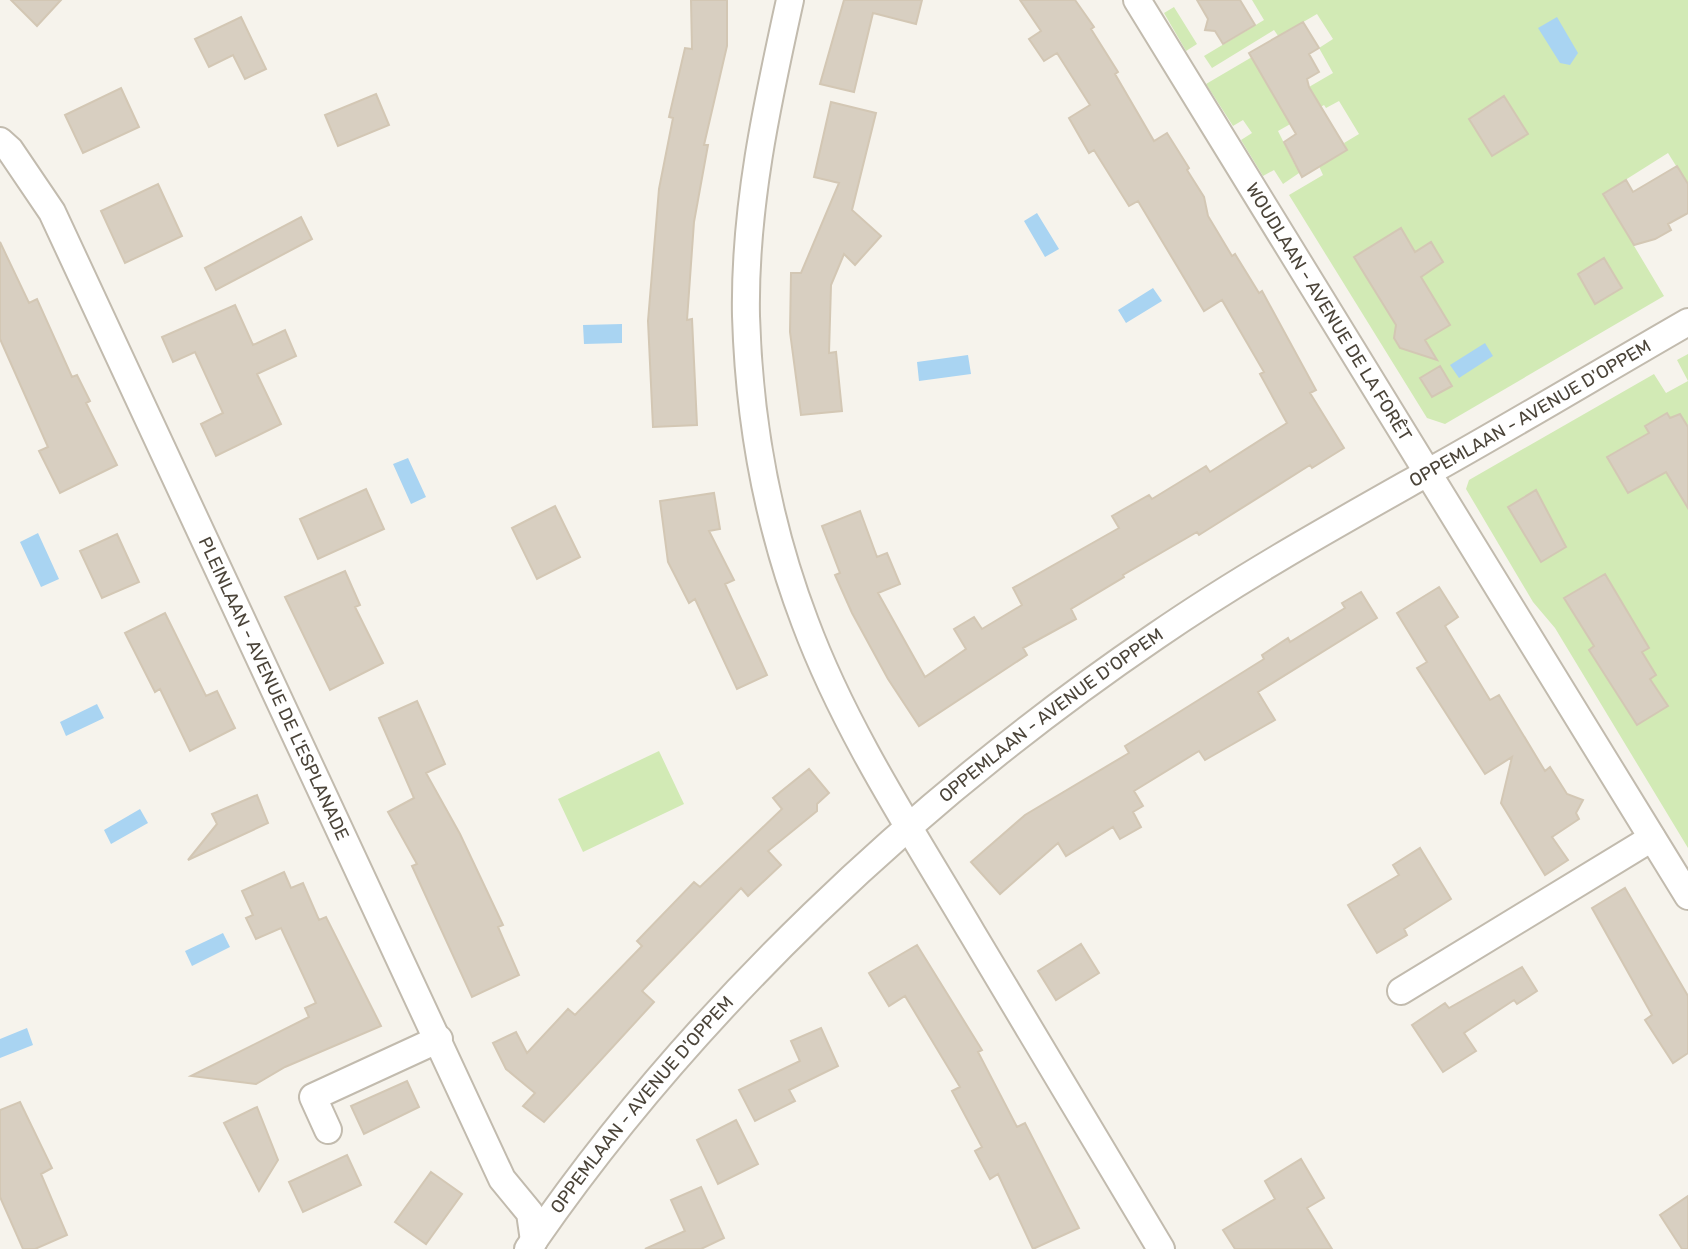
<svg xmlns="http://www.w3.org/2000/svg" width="1688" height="1249" font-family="Rubik,sans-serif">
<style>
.green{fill:#d2eab5}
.water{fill:#a9d4f2}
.building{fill:#d8cfc1;stroke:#d3c7b4;stroke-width:2}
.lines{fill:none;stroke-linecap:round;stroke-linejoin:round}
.minor-casing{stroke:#c2bbae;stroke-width:30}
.minor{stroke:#fff;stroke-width:26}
.labels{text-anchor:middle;stroke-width:6;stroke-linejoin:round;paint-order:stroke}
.street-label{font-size:18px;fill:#4b4439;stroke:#fff}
</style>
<rect width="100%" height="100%" fill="#f6f3ec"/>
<path class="green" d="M1252 0H1688V185L1668 153 1603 194 1664 296 1445 424 1427 418 1289 195 1323 175 1318 164 1347 150 1344 143 1359 134 1339 101 1326 108 1324 105 1278 131 1295 165 1302 171 1283 184 1274 170 1263 176 1241 140 1252 133 1243 120 1233 126 1206 84 1252 57 1302 91 1333 73 1319 48 1333 39 1317 14 1286 32 1281 40 1274 30 1212 68 1204 56 1264 20Z
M1174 7 1197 44 1186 51 1164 13Z
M1688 354V848L1555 628 1533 602 1466 489 1469 480 1654 374 1666 393 1688 381 1677 360Z
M659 751 684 804 583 852 558 799Z"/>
<path class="water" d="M1557 17 1578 53 1570 65 1560 63 1538 28Z
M1037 213 1059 249 1045 257 1024 221Z
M1153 288 1162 301 1126 323 1118 310Z
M622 324V343L584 344 583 325Z
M1485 343 1493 356 1459 378 1450 365Z
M968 355 971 374 919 381 917 362Z
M408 458 426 497 411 504 393 464Z
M38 533 59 579 41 587 20 542Z
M97 704 104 718 66 736 60 722Z
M140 809 148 823 111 844 104 830Z
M223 933 230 947 192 966 185 951Z
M27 1028 33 1045 0 1058V1039Z"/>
<path class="building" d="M11 0H61L37 26Z
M691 0H727V46L704 145H708L694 222 687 320 692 319 697 425 653 427 648 321 659 189 673 118 669 117 685 48 692 49Z
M844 0H922L916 24 873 13 854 92 820 84Z
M1020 0H1075L1094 27 1091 29 1118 72 1115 74 1154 141 1167 133 1189 168 1187 170 1204 197 1208 216 1232 256 1235 254 1259 293 1262 291 1316 390 1310 393 1344 448 1312 468 1310 465 1199 535 1197 532 1123 575 1124 577 1071 609 1076 619 1023 648 1027 655 919 726 888 679 852 613 835 575 840 573 822 526 860 511 877 557 887 553 900 584 878 593 925 677 966 649 954 629 974 617 982 629 1022 605 1013 588 1119 528 1112 516 1149 495 1152 499 1206 466 1210 472 1287 423 1260 374 1264 372 1222 300 1204 311 1138 201 1129 206 1094 150 1089 153 1069 118 1090 105 1057 53 1044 61 1029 39 1041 31Z
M1197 0H1240L1255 25 1223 44 1215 31 1205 30 1208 19Z
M241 17 266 69 245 79 233 55 209 67 195 39Z
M1303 22 1319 48 1309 54 1319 72 1307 79 1309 87 1347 150 1302 177 1284 142 1296 134 1249 53Z
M121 88 139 127 83 153 65 115Z
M376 94 389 125 338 146 325 115Z
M1504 96 1528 134 1492 156 1469 119Z
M831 102 876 113 852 210 881 236 855 265 844 254 831 285 829 353 836 352 842 411 801 415 790 332 791 273H801L839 183 814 177Z
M1677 166 1688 184V213L1668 224 1671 230 1655 239 1634 245 1603 194 1626 180 1633 192Z
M158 184 182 236 125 263 101 211Z
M301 217 312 239 216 290 205 268Z
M1401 228 1415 252 1431 242 1443 262 1421 277 1450 325 1425 340 1437 360 1400 348 1394 338 1396 325 1354 257Z
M0 242 29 303 37 299 72 377 77 375 90 401 86 403 117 465 60 493 39 451 48 447 0 339Z
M1604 258 1622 288 1595 304 1578 274Z
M235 305 253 345 285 330 296 356 257 374 281 424 216 456 201 424 223 413 195 352 173 362 162 337Z
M1440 366 1452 386 1432 397 1420 378Z
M1667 413 1670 418 1680 414 1688 427V508L1666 472 1628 493 1607 457 1649 433 1645 426Z
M366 489 384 529 318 559 300 519Z
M1536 490 1566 547 1541 562 1508 507Z
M714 493 720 529 709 531 734 580 725 584 767 675 737 689 695 599 689 603 668 562 660 501Z
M555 506 580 557 537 579 512 528Z
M117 534 139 582 102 598 80 551Z
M345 571 360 605 355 607 383 663 330 690 285 597Z
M1605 574 1649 648 1642 652 1656 675 1650 679 1668 706 1637 725 1589 650 1594 646 1564 598Z
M1439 587 1458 617 1445 626 1490 700 1499 695 1545 771 1550 767 1567 794 1583 800 1576 813 1579 819 1552 837 1568 860 1545 875 1501 803 1512 757 1485 774 1417 668 1427 662 1397 613Z
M1361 592 1377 618 1258 692 1275 720 1205 760 1199 751 1134 791 1143 806 1133 812 1141 827 1120 839 1113 827 1066 856 1058 843 1000 894 971 862 1025 815 1129 753 1125 746 1264 659 1262 655 1288 638 1290 642 1345 608 1342 603Z
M165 613 206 696 217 691 235 728 190 751 160 689 155 692 125 633Z
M417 701 445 764 426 773 460 834 503 925 498 927 519 975 472 997 412 866 417 864 388 812 414 798 379 718Z
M809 769 829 793 817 804V811L768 851 781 865 748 896 741 888 642 991 654 1002 544 1122 523 1106 535 1093 506 1069 493 1043 516 1032 527 1053 568 1009 575 1015 642 946 637 941 694 882 700 887 782 809 773 798Z
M257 795 268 823 188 860 217 824 212 814Z
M1420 848 1451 899 1404 929 1407 935 1377 953 1348 905 1399 875 1393 865Z
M284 872 291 888 303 883 319 920 326 917 381 1026 285 1067 256 1084 191 1076 309 1017 305 1008 316 1003 281 928 256 939 246 918 253 915 242 891Z
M1625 888 1688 996V1053L1673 1063 1645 1020 1652 1015 1592 908Z
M1081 944 1099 973 1056 1000 1038 971Z
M917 945 982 1050 978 1052 1017 1127 1025 1123 1079 1228 1033 1249 998 1174 990 1179 975 1151 982 1147 952 1091 960 1087 905 996 889 1006 869 973Z
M1522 967 1537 991 1517 1004 1514 1000 1464 1033 1476 1051 1443 1072 1412 1025 1445 1003 1449 1008Z
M821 1028 838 1066 789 1090 795 1101 755 1121 739 1090 800 1061 791 1041Z
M407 1081 419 1107 364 1134 351 1106Z
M20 1102 52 1168 41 1174 67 1235 35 1249H23L0 1197V1110Z
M257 1107 278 1160 259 1191 224 1123Z
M736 1120 758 1164 718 1184 697 1140Z
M347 1155 361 1185 303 1212 289 1182Z
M1301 1159 1324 1198 1307 1208 1332 1249H1235L1223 1230 1275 1199 1265 1181Z
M431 1172 462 1194 426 1244 395 1222Z
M701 1187 724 1238 701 1249H645L685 1231 671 1200Z
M1688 1196V1249H1682L1660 1215Z"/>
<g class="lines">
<defs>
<g id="minor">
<path d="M790 0C767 104 744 209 746 316 749 420 768 525 805 622 846 732 913 833 972 933 1035 1039 1098 1144 1161 1249"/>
<path id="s1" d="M1137 0 1688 896"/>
<path id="s2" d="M0 141 10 150 52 212 502 1179 530 1213 534 1241"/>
<path d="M1401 991 1652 838"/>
<path d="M328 1130 313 1097 439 1039"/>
<path id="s3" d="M528 1249C691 1011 918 798 1156 636 1243 576 1335 525 1427 473 1515 424 1601 372 1688 322"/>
</g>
</defs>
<use href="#minor" class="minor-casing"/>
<use href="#minor" class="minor"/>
</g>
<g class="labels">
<g class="street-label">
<text dy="6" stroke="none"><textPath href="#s1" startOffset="366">WOUDLAAN - AVENUE DE LA FORÊT</textPath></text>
<text dy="6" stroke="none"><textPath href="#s3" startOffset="1318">OPPEMLAAN - AVENUE D'OPPEM</textPath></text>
<text dy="6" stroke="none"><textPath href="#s2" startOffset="614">PLEINLAAN - AVENUE DE L'ESPLANADE</textPath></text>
<text dy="6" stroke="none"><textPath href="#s3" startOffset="751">OPPEMLAAN - AVENUE D'OPPEM</textPath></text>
<text dy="6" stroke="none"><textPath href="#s3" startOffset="184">OPPEMLAAN - AVENUE D'OPPEM</textPath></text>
</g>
</g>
</svg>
